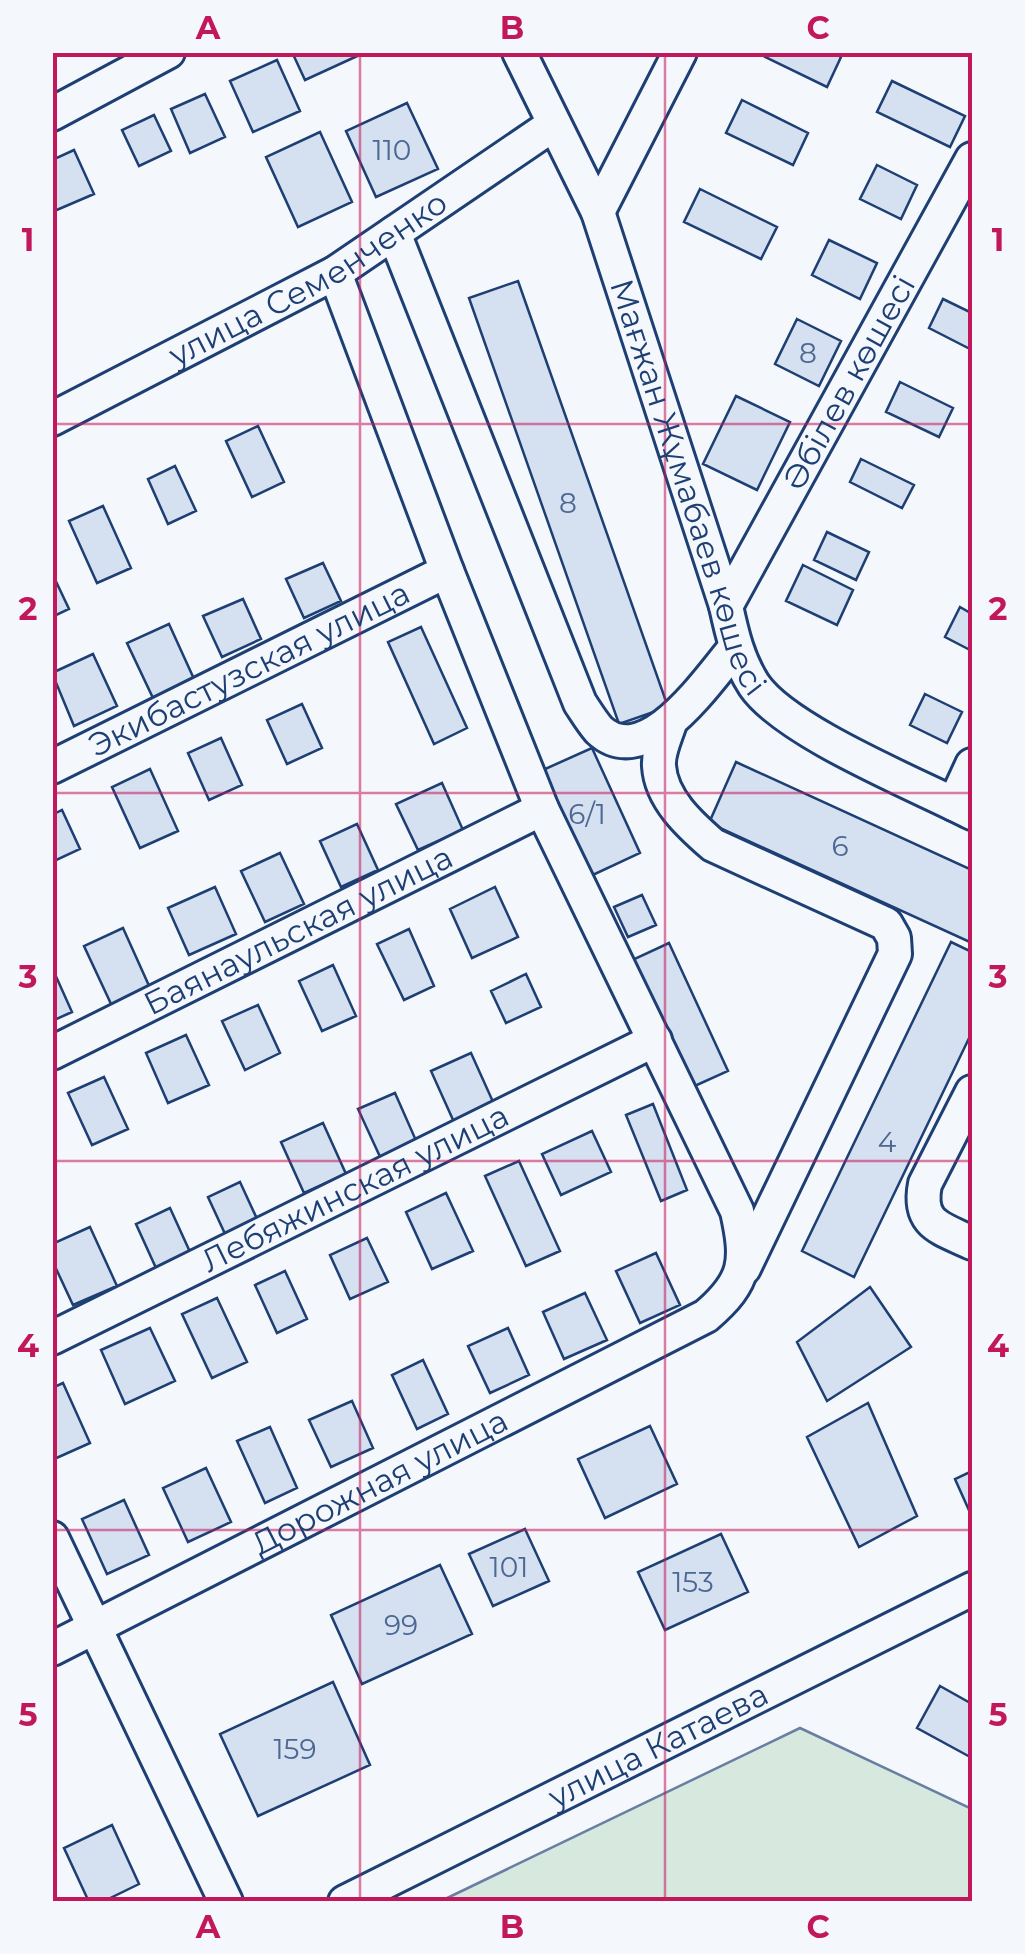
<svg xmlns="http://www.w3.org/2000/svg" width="1025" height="1954" font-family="Montserrat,sans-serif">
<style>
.green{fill:#d7e8df;stroke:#687fa3;stroke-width:2.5}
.building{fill:#d5e0f0;stroke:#1d3f73;stroke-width:2.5}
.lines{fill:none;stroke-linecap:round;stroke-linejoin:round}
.minor-casing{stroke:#1d3f73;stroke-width:38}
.minor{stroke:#f4f7fb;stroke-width:32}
.grid{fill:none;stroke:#c2185b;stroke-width:2.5;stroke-opacity:0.55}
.labels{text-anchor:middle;stroke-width:8;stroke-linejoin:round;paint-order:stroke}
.number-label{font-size:28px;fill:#4b6792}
.street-label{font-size:32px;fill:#1d3f73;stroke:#f4f7fb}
.neatline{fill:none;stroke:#c2185b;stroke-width:4}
.grid-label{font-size:32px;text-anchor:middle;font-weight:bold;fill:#c2185b}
</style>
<rect width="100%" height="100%" fill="#f4f7fb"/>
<path class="green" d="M800 1728 972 1809V1901H441Z"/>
<path class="building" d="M292 52H366L305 80Z
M767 52H832L841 57 827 87 765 57Z
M277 60 300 111 253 132 230 81Z
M892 81 965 116 950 147 877 112Z
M205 94 225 137 190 153 171 109Z
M742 100 808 133 793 165 726 133Z
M407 103 438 169 376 197 346 131Z
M154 115 171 151 139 166 122 130Z
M320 132 352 202 298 227 266 157Z
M74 150 94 194 52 212V160Z
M877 165 917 185 901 219 860 199Z
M700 189 777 227 761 259 684 222Z
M829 240 877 263 860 299 812 275Z
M518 281 668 707 619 724 469 298Z
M943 299 972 313V350L929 328Z
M797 319 841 341 819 386 775 364Z
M900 382 953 408 939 437 886 412Z
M736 396 790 422 757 490 703 464Z
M258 426 284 482 252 497 226 441Z
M861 459 914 485 902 508 850 482Z
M175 466 196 511 168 524 148 479Z
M103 506 131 568 97 583 69 521Z
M827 532 869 552 856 580 814 560Z
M323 563 341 601 304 618 286 579Z
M803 565 853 590 837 625 786 601Z
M52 573 69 609 52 617Z
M243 599 261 639 222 657 203 616Z
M960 607 972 614V651L945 637Z
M169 624 194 679 153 698 127 643Z
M421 627 467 728 434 744 388 642Z
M93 654 117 706 74 726 52 673Z
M925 694 962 712 947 743 910 725Z
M302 704 322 748 287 764 267 720Z
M221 738 242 785 209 800 188 753Z
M592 748 640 853 582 880 534 774Z
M736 762 972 870V943L709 823Z
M150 769 178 831 140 848 112 787Z
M442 783 463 830 418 850 396 804Z
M62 810 80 849 52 862V815Z
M357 824 378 870 341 887 320 841Z
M280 853 304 904 265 922 241 871Z
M215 887 236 934 189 955 168 908Z
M495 887 518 937 472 958 450 909Z
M642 895 656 925 628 937 614 907Z
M123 928 150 988 112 1006 84 946Z
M409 929 434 986 404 1000 377 944Z
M951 942 972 952V1032L854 1277 802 1251Z
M669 943 728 1071 688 1089 630 961Z
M333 965 356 1016 322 1031 299 981Z
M54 972 72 1012 52 1021V973Z
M526 974 541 1007 506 1023 491 991Z
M258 1005 280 1053 245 1070 222 1021Z
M186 1035 209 1085 168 1103 146 1053Z
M471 1053 494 1104 454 1122 431 1071Z
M104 1077 128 1129 92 1145 68 1093Z
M395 1093 418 1145 382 1161 358 1109Z
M653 1104 687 1190 661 1201 626 1115Z
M323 1123 346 1174 304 1193 281 1142Z
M592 1131 611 1172 561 1195 542 1154Z
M519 1161 560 1251 526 1266 485 1176Z
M240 1182 258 1221 226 1236 208 1197Z
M446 1193 473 1251 432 1269 406 1212Z
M170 1208 190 1252 156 1268 136 1224Z
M90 1227 117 1286 73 1305 52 1260V1244Z
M367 1238 388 1282 350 1299 330 1255Z
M656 1253 680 1305 640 1323 616 1271Z
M285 1271 307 1319 277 1333 255 1285Z
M870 1287 911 1347 827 1401 797 1342Z
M585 1293 607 1340 564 1359 543 1312Z
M217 1298 247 1362 212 1378 182 1314Z
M150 1328 175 1381 125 1404 101 1350Z
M508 1328 529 1375 490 1393 468 1346Z
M423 1360 448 1414 417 1429 392 1375Z
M63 1383 90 1443 52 1460V1388Z
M352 1401 373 1448 331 1467 309 1420Z
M868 1403 917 1516 859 1547 807 1437Z
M650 1426 677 1484 605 1518 578 1459Z
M270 1427 297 1488 265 1503 237 1441Z
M206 1468 231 1522 188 1542 163 1488Z
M972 1471V1517L955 1479Z
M124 1500 149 1555 107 1574 82 1519Z
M525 1529 549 1581 493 1606 469 1554Z
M721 1534 748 1592 665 1630 638 1572Z
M440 1565 472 1634 362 1684 331 1615Z
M333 1682 370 1765 258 1816 220 1734Z
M940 1686 972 1704V1758L917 1728Z
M112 1825 139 1884 102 1902H89L64 1848Z"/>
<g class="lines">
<defs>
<g id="minor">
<path id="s1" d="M519 52 598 212 726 606C732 634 738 660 754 685 786 732 918 785 972 813"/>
<path d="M52 114 168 52"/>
<path d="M598 212 680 52"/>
<path d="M394 233 580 703C586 712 592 722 599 730 646 774 709 678 735 648"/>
<path id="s2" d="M52 419 335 273 554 124"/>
<path id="s3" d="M726 606 972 159"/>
<path d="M669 726C665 738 658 753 659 766 661 799 690 825 713 845L886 924 894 938 895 954 744 1268"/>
<path id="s4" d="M52 767 447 571"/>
<path d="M954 804 972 765"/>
<path id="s5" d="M52 1053 542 809"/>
<path d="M972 1092 925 1184C917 1225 941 1228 972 1243"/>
<path id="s6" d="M52 1338 655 1040"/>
<path d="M52 1538 226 1902"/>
<path id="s7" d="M52 1649 706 1316C747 1281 748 1261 737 1211L542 809 447 571 335 273"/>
<path id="s8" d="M345 1902 972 1589"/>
</g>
</defs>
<use href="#minor" class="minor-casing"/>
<use href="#minor" class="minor"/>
</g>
<path class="grid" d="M360 52V1902M665 52V1902M52 424H972M52 793H972M52 1161H972M52 1530H972"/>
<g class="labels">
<g class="number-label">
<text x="392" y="160">110</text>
<text x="808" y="363">8</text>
<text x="568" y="513">8</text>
<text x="587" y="824">6/1</text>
<text x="840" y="856">6</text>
<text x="887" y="1152">4</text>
<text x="509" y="1577">101</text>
<text x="693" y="1592">153</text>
<text x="401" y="1635">99</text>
<text x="295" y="1759">159</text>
</g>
<g class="street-label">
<text dy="11" stroke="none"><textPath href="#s2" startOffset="292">улица Семенченко</textPath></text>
<text dy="11" stroke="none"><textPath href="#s3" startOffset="255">Әбілев көшесі</textPath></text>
<text dy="11" stroke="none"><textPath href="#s1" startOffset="468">Мағжан Жұмабаев көшесі</textPath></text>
<text dy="11" stroke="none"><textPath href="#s4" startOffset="220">Экибастузская улица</textPath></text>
<text dy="11" stroke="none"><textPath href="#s5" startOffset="275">Баянаульская улица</textPath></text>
<text dy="11" stroke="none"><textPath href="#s6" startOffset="338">Лебяжинская улица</textPath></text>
<text dy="11" stroke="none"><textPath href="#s7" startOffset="368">Дорожная улица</textPath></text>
<text dy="11" stroke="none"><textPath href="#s8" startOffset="350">улица Катаева</textPath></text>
</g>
</g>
<rect width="1025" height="1954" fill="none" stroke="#f4f7fb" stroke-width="110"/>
<rect x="55" y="55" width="915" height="1844" class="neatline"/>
<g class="grid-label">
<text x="208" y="39">A</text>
<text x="512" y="39">B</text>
<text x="818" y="39">C</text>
<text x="28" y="251">1</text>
<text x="998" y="251">1</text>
<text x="28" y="620">2</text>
<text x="998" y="620">2</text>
<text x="28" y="988">3</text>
<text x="998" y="988">3</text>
<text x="28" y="1357">4</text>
<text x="998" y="1357">4</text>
<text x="28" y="1726">5</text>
<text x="998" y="1726">5</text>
<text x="208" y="1938">A</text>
<text x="512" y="1938">B</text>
<text x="818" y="1938">C</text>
</g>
</svg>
